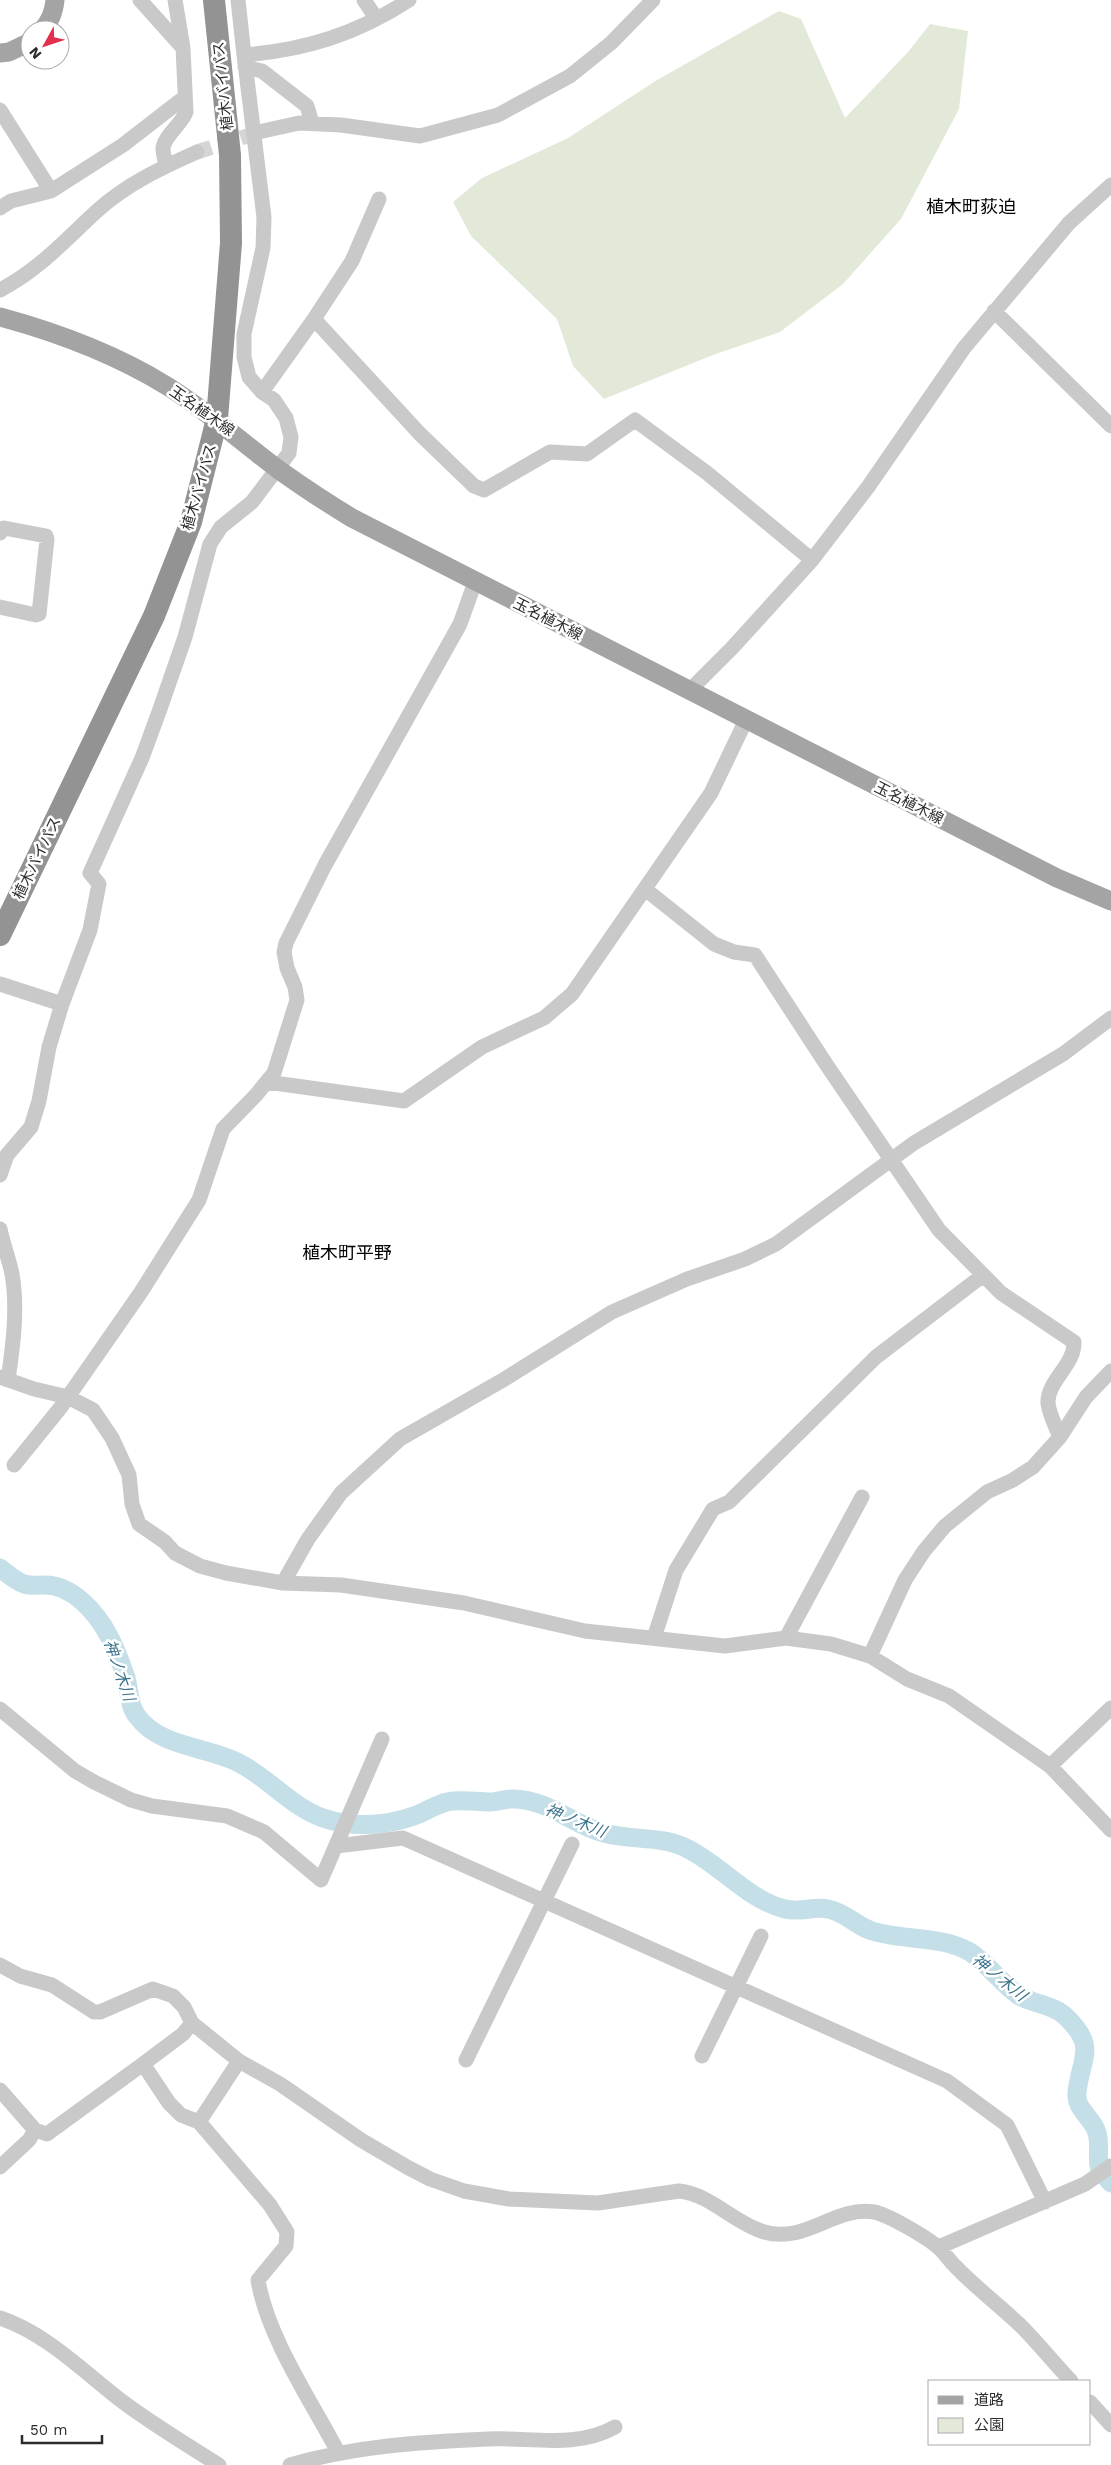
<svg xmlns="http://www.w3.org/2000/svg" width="1111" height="2465" font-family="'Work Sans','Noto Sans JP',sans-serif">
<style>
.green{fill:#e3e9d9}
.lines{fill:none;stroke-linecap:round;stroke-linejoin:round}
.river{stroke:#c5dfe9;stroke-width:19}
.minor-tunnel{stroke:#d5d5d5;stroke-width:15;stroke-dasharray:15 8;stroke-linecap:butt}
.minor{stroke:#c9c9c9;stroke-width:15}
.major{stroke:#a4a4a4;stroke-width:19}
.highway{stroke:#939393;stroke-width:22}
.labels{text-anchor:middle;stroke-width:5;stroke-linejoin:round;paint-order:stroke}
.street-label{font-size:15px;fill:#2c2c2c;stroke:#fff}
.water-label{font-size:16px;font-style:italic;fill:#3c748b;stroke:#fff}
.quarter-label{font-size:18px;fill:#000;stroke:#fff}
</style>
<rect width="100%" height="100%" fill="#fff"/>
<path class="green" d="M779 11 801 19 845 118 908 52 930 24 968 31 959 109 901 219 843 284 780 332 713 355 604 399 573 366 557 319 471 236 453 202 482 178 568 138 657 80Z"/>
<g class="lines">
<path class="river" d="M0 1568C8 1574 15 1581 24 1584 31 1586 38 1585 45 1585 59 1585 72 1592 83 1602 105 1622 116 1648 125 1675 130 1688 128 1705 137 1716 160 1748 207 1746 239 1763 269 1778 290 1806 323 1818 352 1828 385 1826 414 1816 425 1812 435 1805 447 1802 461 1799 476 1802 490 1802 497 1802 504 1799 511 1799 546 1798 573 1825 604 1833 633 1841 661 1835 688 1849 722 1866 748 1900 785 1909 799 1913 814 1906 828 1909 847 1913 856 1926 872 1931 903 1941 941 1935 970 1952 987 1963 1001 1983 1018 1995 1032 2004 1051 2004 1064 2015 1099 2047 1080 2058 1077 2093 1075 2108 1091 2117 1096 2130 1101 2142 1097 2154 1099 2166 1100 2172 1107 2178 1111 2183"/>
<path class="minor-tunnel" d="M197 152 263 131"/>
<path class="minor" d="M140 0 183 48
M238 0 244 55
M364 0 376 18
M245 67 262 71 307 106 312 123
M0 110 51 191 123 145 185 97
M263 131 299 123 341 125 420 136 498 115 570 76 611 43 653 0
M166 165C165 160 163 154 163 149 163 137 182 124 186 112L183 48 175 0
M0 208 11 201 51 191
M0 290C39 270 66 239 98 210 127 184 161 168 197 152
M994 311 1111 426
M314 319 420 434 474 486 484 490 550 452 587 454 635 420 707 473 812 560
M262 392 314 319 352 261 379 199
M0 533 4 528 46 536 47 539 39 614 36 615 0 607
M689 691 732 648 812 560 868 487 964 348 1069 223 1111 185
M645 889 714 944 734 952 755 955 826 1064 939 1230 1001 1293 1074 1342C1075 1365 1047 1381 1048 1403 1049 1414 1056 1427 1060 1437
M0 984 62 1004
M267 1082 404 1101 482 1047 544 1018 572 994 711 793 746 720
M0 1175 7 1155 31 1127 39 1101 49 1047 62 1004 90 930 99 884 90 873 142 758 160 709 185 637 210 544 221 527 252 502 289 453 291 437 286 418 274 400 262 392 249 377 244 357V334L263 248 264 217 244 55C305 50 357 34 409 0
M0 1229C3 1244 9 1259 12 1274 18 1308 13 1346 8 1380
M0 1377 34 1389 68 1397 93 1410 112 1438 129 1475 132 1504 139 1524 165 1542 175 1553 200 1566 226 1573 283 1583 341 1585 464 1603 585 1631 725 1646 786 1638 831 1644 870 1656 907 1679 949 1696 1050 1766 1111 1830
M14 1465 61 1407 141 1292 199 1200 223 1129 256 1095 274 1073 297 1000 295 987 287 968 284 952 286 943 325 865 460 624 475 582
M283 1583 308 1539 341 1493 400 1439 503 1380 612 1312 687 1279 745 1259 776 1244 914 1143 1063 1054 1111 1018
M654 1638 676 1570 713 1509 729 1502 876 1357 982 1276
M786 1638 862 1497
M870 1656 905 1580 924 1551 945 1526 987 1492 1013 1480 1033 1467 1060 1437 1086 1397 1111 1371
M0 1709 75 1771 94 1782 131 1800 152 1806 227 1816 264 1832 321 1880 382 1739
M1050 1766 1111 1708
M336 1846 403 1838 947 2081 1007 2125 1045 2202
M0 1965 20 1976 52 1985 94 2012H100L153 1989 173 1996 184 2007 192 2023 239 2061
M702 2056 761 1936
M466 2060 572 1844
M143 2064 183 2034 192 2023
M0 2090 35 2130 47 2134 143 2064 169 2103 181 2115 199 2122 270 2205 287 2232 286 2246 258 2280C267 2336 311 2401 338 2452
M199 2122 239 2061 280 2084 361 2140 407 2167 430 2179 464 2191 509 2199 598 2203 679 2191C710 2194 734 2223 764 2232 806 2244 834 2206 874 2212 887 2214 930 2239 940 2249 945 2254 950 2261 955 2266 975 2287 999 2305 1020 2325 1038 2343 1054 2363 1071 2381
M0 2167 29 2140 35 2130
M939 2247 1085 2184 1111 2166
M0 2318C46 2333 85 2373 123 2402 154 2425 187 2445 219 2465
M1090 2402 1111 2425
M290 2465C355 2446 421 2442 488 2439 530 2437 576 2449 615 2427"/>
<path class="major" d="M42 30C50 22 54 11 55 0
M0 53 9 52 30 42
M0 317C59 333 115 354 167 386 208 411 241 442 279 470 303 487 327 503 352 518L1057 878 1111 901"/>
<path class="highway" d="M0 935 154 616 191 522 217 419 231 243 230 155 214 0"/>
</g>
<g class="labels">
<g class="street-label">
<text transform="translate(223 86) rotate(-96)" y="5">植木バイパス</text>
<text transform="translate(202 411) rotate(35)" y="5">玉名植木線</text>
<text transform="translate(199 487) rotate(-74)" y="5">植木バイパス</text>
<text transform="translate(548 619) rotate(27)" y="5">玉名植木線</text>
<text transform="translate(909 803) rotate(27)" y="5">玉名植木線</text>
<text transform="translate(37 858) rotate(-64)" y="5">植木バイパス</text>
</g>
<g class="water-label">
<text transform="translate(120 1670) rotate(71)" y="6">神ノ木川</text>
<text transform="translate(576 1820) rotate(22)" y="6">神ノ木川</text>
<text transform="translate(1000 1977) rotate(39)" y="6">神ノ木川</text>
</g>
<g class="quarter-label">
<text x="971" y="213">植木町荻迫</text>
<text x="347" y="1259">植木町平野</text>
</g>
</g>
<rect x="928" y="2380" width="162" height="65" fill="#ffffff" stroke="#ababab"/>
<rect x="938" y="2396" width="25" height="8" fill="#a4a4a4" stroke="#ababab"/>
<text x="974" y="2405" font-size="15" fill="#2c2c2c">道路</text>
<rect x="938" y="2418" width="25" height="15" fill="#e3e9d9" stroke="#ababab"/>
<text x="974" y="2430" font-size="15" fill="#2c2c2c">公園</text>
<g transform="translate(45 45) rotate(230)"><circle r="24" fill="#ffffff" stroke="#ababab"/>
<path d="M0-4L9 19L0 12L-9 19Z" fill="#e12f4c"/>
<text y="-8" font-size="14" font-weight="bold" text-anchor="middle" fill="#2c2c2c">N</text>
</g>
<path d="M22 2435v8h80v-8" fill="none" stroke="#2c2c2c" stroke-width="2.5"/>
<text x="30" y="2435" font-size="15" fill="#2c2c2c" stroke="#ffffff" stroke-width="4" paint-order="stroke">50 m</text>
</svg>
